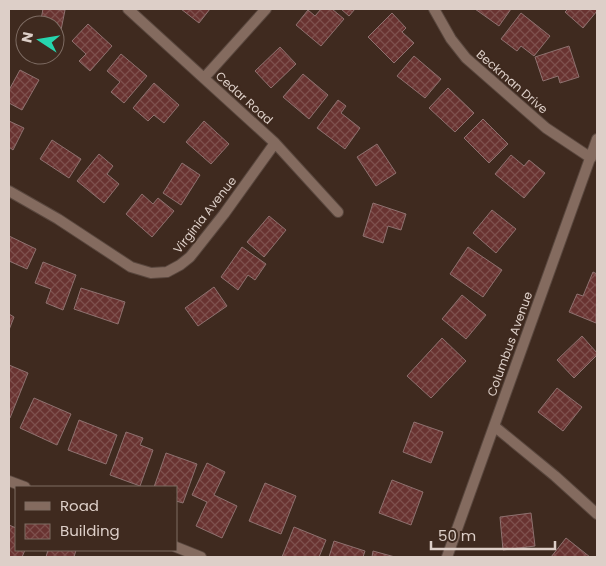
<svg xmlns="http://www.w3.org/2000/svg" width="606" height="566" font-family="Poppins,sans-serif">
<style>
.building{fill:url(#building-cross-hatch);stroke:#8e716f}
.lines{fill:none;stroke-linecap:round;stroke-linejoin:round}
.minor-casing{stroke:#59473e;stroke-width:12}
.minor{stroke:#846b5f;stroke-width:10}
.labels{text-anchor:middle;stroke-width:4;stroke-linejoin:round;paint-order:stroke}
.street-label{font-size:12px;fill:#ddcfc8;stroke:#3f2a1f}
</style>
<defs>
<pattern id="building-cross-hatch" width="8" height="8" patternUnits="userSpaceOnUse" patternTransform="scale(1.25)"><rect width="8" height="8" fill="#693331"/><path d="M0 0l8 8M0 8l8-8" fill="none" stroke="#7e504d"/></pattern>
</defs>
<rect width="100%" height="100%" fill="#3f2a1f"/>
<path class="building" d="M43 9 65 10 58 45 55 44V25H40Z
M181 9H210L199 23Z
M321 9H332L344 19 321 46 296 25 308 10 315 16Z
M341 9H355L349 16Z
M475 9H511L499 26Z
M568 9H597V11L583 28 565 12Z
M392 13 406 28 402 32 414 43 394 63 368 37Z
M521 13 550 36 534 56 521 46 517 51 501 39Z
M88 24 112 46 90 71 79 61 86 54 72 41Z
M569 46 579 77 560 83 558 76 543 81 535 57Z
M280 47 296 64 271 88 255 71Z
M121 54 147 76 124 103 111 92 120 82 107 71Z
M414 56 441 79 425 98 397 76Z
M20 70 39 80 22 110 9 103V90Z
M303 74 328 95 309 119 283 97Z
M154 83 179 105 164 123 154 115 148 121 133 108Z
M448 88 474 113 455 132 429 108Z
M338 100 346 106 341 113 360 128 345 149 317 128Z
M483 119 508 144 489 163 464 138Z
M9 121 24 128 13 150 9 147Z
M204 121 229 144 211 164 186 142Z
M52 140 81 159 69 178 40 159Z
M377 144 396 173 376 186 357 157Z
M99 154 113 166 107 174 119 184 104 203 77 181Z
M511 155 524 166 529 160 545 173 524 198 495 174Z
M182 163 200 175 181 205 163 193Z
M142 194 153 204 158 198 174 211 152 237 126 214Z
M373 203 406 214 401 230 388 226 383 243 363 236Z
M492 210 516 229 496 253 473 233Z
M269 216 286 230 264 257 247 242Z
M9 236 36 249 27 269 9 261Z
M242 247 266 264 255 280 248 275 238 290 221 277Z
M468 247 502 270 483 297 450 274Z
M43 262 76 275 63 310 46 303 51 289 35 283Z
M593 272 597 274 596 323 569 312 577 294 583 296Z
M214 287 227 306 198 326 185 308Z
M81 288 125 302 118 324 74 309Z
M462 295 486 315 466 339 442 319Z
M9 314 14 317 9 330Z
M582 336 597 353V355L574 378 557 360Z
M442 338 466 361 431 398 407 376Z
M9 365 28 373 10 418H9Z
M557 388 582 407 563 431 538 412Z
M34 398 71 414 57 445 20 428Z
M79 420 117 435 106 464 68 450Z
M414 422 443 432 431 463 403 452Z
M126 432 143 438 140 445 153 450 140 486 110 475Z
M166 453 197 464 183 503 176 501V487H154Z
M207 463 225 472 214 495 237 506 222 538 196 526 207 502 192 495Z
M392 480 423 492 411 525 379 513Z
M265 483 296 496 281 534 249 521Z
M531 513 535 546 503 550 500 517Z
M9 525 16 528V550H25L22 557H9Z
M294 527 326 540 319 557H282Z
M566 538 590 557H551Z
M334 541 365 551 363 557H329Z
M48 550H76L74 557H46Z
M373 551 395 557H372Z"/>
<g class="lines">
<defs>
<path id="minor" d="M128 9 275 143 338 212
M434 9 451 39 466 58 546 128 591 158
M204 78 266 9
M9 191 58 219 131 267 151 273 167 272 180 265 190 257 224 214 275 143
M494 426 555 476 597 514
M9 481 25 487
M176 547 201 557
M447 557 597 139"/>
</defs>
<use href="#minor" class="minor-casing"/>
<use href="#minor" class="minor"/>
</g>
<g class="labels">
<g class="street-label">
<text transform="translate(512 82) rotate(41)" y="4">Beckman Drive</text>
<text transform="translate(244 98) rotate(42)" y="4">Cedar Road</text>
<text transform="translate(205 215) rotate(-52)" y="4">Virginia Avenue</text>
<text transform="translate(510 344) rotate(-70)" y="4">Columbus Avenue</text>
</g>
</g>
<rect width="606" height="566" fill="none" stroke="#ddcfc8" stroke-width="20"/>
<rect x="15" y="486" width="162" height="65" fill="#3f2a1f" stroke="#7e6c63"/>
<rect x="25" y="502" width="25" height="8" fill="#846b5f" stroke="#7e6c63"/>
<text x="60" y="511" font-size="15" fill="#ddcfc8">Road</text>
<rect x="25" y="524" width="25" height="15" fill="url(#building-cross-hatch)" stroke="#7e6c63"/>
<text x="60" y="536" font-size="15" fill="#ddcfc8">Building</text>
<g transform="translate(40 40) rotate(282)"><circle r="24" fill="#3f2a1f" stroke="#7e6c63"/>
<path d="M0-4L9 19L0 12L-9 19Z" fill="#26d5ae"/>
<text y="-8" font-size="14" font-weight="bold" text-anchor="middle" fill="#ddcfc8">N</text>
</g>
<path d="M431 541v8h124v-8" fill="none" stroke="#ddcfc8" stroke-width="2.5"/>
<text x="438" y="541" font-size="15" fill="#ddcfc8" stroke="#3f2a1f" stroke-width="4" paint-order="stroke">50 m</text>
</svg>
